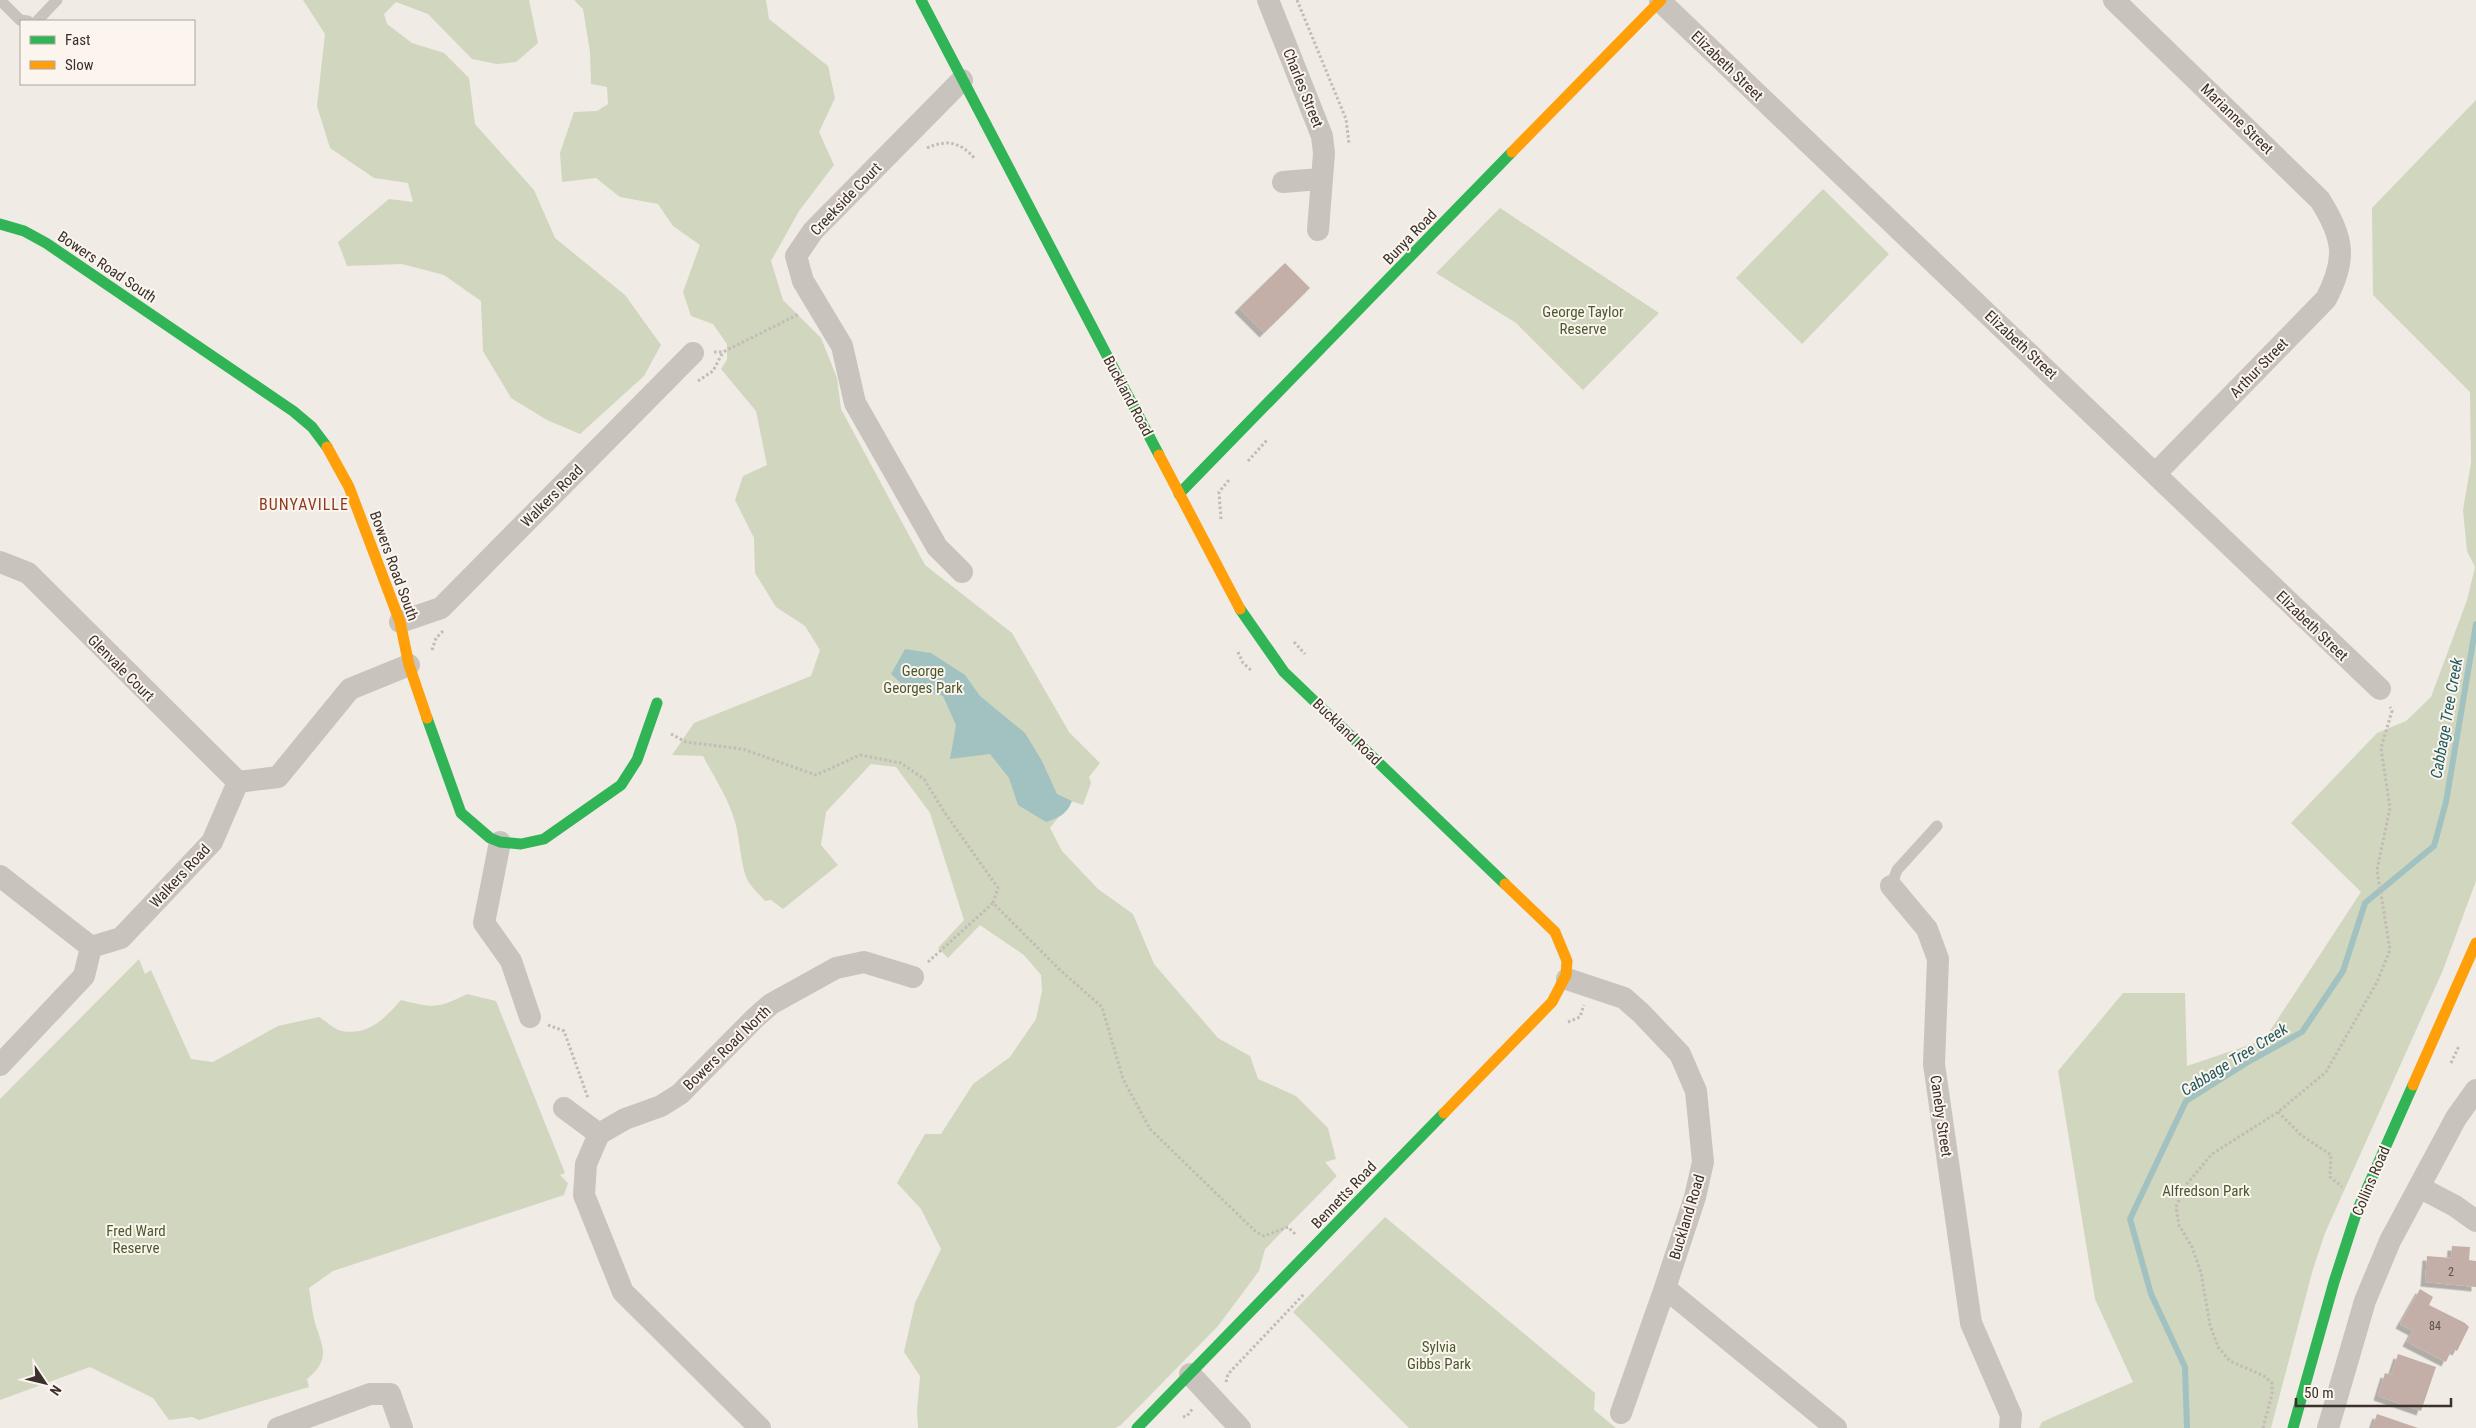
<svg xmlns="http://www.w3.org/2000/svg" width="2476" height="1428" font-family="'Roboto Condensed',sans-serif">
<style>
.green{fill:#d1d6bf}
.water{fill:#a1c2c1}
.lines{fill:none;stroke-linecap:round;stroke-linejoin:round}
.stream{stroke:#a1c2c1;stroke-width:6}
.building{fill:#c3afa7;filter:url(#shadow)}
.path{stroke:#c2bbb6;stroke-width:3;stroke-dasharray:2.5 2.5;stroke-linecap:butt}
.lane{stroke:#c9c3be;stroke-width:11}
.street{stroke:#c9c3be;stroke-width:22}
.fast{stroke:#30b455;stroke-width:11}
.slow{stroke:#ff9f0a;stroke-width:11}
.labels{text-anchor:middle;stroke-width:4;stroke-linejoin:round;paint-order:stroke}
.number-label{font-size:12px;fill:#5d504a}
.street-label{font-size:15px;fill:#3b302b;stroke:#fbf5ee}
.park-label{font-size:15px;fill:#4a5a2e;stroke:#fbf5ee}
.neighbourhood-label{font-size:16px;letter-spacing:1px;fill:#8c3b22;stroke:#fbf5ee}
.water-label{font-size:16px;font-style:italic;fill:#1f5a5e;stroke:#fbf5ee}
</style>
<defs>
<filter id="shadow"><feDropShadow dx="-4.5" dy="4.5" stdDeviation="0" flood-color="#0004"/></filter>
</defs>
<rect width="100%" height="100%" fill="#f0ebe5"/>
<path class="green" d="M303 0H529L538 43 516 62 497 64 472 59 428 14 396 2 384 14 387 24 412 43 444 53 469 78 475 124 534 190 555 238 625 295 661 345 644 376 580 434 547 420 511 398 483 351 481 301 444 275 402 264 347 266 338 242 389 199 413 202 408 183 374 178 330 148 317 106 325 34Z
M574 0H766L769 19 828 66 835 98 819 132 834 165 799 211 771 261 783 300 821 338 837 378 841 409 925 565 1012 633 1069 732 1100 763 1089 777 1091 783 1083 805 1071 801 1050 828 1062 851 1098 889 1133 914 1154 964 1218 1038 1250 1056 1258 1079 1296 1096 1328 1128 1336 1159 1325 1162 1337 1176 1265 1249 1259 1271 1218 1326 1121 1425 1115 1428H918L917 1411 920 1376 904 1352 915 1303 941 1249 921 1209 897 1183 925 1134H941L973 1084 1010 1057 1036 1019 1042 991 1041 975 1024 955 980 925 948 958 938 948 964 920 930 813 896 767 871 764 826 812 821 845 838 865 783 909 771 900 765 901C760 895 754 890 750 884 741 873 740 838 735 822 729 799 714 777 703 756L672 755 694 723 811 676 820 650 805 626 776 607 755 573 754 538 735 500 743 476 767 465 756 411 721 369 727 360V344L713 324 691 316 683 292 700 245 673 226 658 204 620 197 596 178 562 182 560 153 574 112 597 111 608 104 607 87 591 84 590 52 583 9Z
M2476 100V881L2443 970 2325 1233 2313 1269 2271 1428H2039L2042 1422 2133 1382 2095 1299 2058 1071 2123 993H2185L2187 1066 2264 1040 2361 892 2291 823 2377 733 2406 721 2431 697 2467 600 2475 567 2467 551 2463 510 2471 463 2470 392 2373 295 2372 208Z
M1823 189 1889 254 1802 344 1736 278Z
M1500 208 1659 313 1583 390 1516 323 1436 273Z
M139 959 145 974 151 970 191 1059 213 1062 278 1026 319 1017C326 1021 335 1030 342 1031 369 1036 385 1018 401 1000 432 1008 438 1009 467 994L496 1001 565 1173 560 1175 568 1183 564 1195 333 1271 309 1288C311 1299 312 1312 315 1323 323 1348 331 1359 307 1379L309 1387 199 1420 192 1417 169 1420 153 1398 90 1367 0 1400V1099Z
M1385 1217 1595 1393 1594 1410 1616 1428H1409L1293 1312Z"/>
<path class="water" d="M905 649 931 653 965 675 980 696 1025 733 1042 761 1057 794 1072 801C1067 814 1059 818 1046 822L1018 805 1009 778 990 754 950 759 956 725 943 696 903 685 891 674Z"/>
<g class="lines">
<path class="stream" d="M2187 1428 2185 1367 2151 1294 2130 1219 2186 1101 2248 1062 2302 1032 2343 971 2365 903 2434 846 2446 802 2476 624"/>
</g>
<path class="building" d="M1285 263 1310 288 1264 333 1239 308Z
M2452 1246 2470 1247 2469 1260 2476 1261V1287L2425 1282 2427 1256 2451 1258Z
M2420 1289 2433 1297 2429 1305 2465 1323 2469 1327 2457 1351 2452 1349 2446 1362 2407 1342 2413 1331 2400 1324Z
M2398 1354 2436 1367 2421 1411 2378 1396 2385 1373 2391 1375Z
M2377 1414 2418 1428H2372Z"/>
<g class="lines">
<path class="path" d="M1297 0 1346 119 1349 144
M927 148C947 139 961 142 975 159
M714 352H723L799 314
M698 381 713 371 723 352
M1248 461 1267 440
M1221 519 1219 492 1229 480
M1294 642 1305 654
M432 650 436 638 443 631
M1238 652 1243 663 1252 671
M671 734 686 742 743 749 816 775 860 755 901 763 924 779 945 813 998 888 993 903 1060 970 1102 1007 1123 1079 1150 1129 1256 1232 1264 1236 1288 1227 1295 1234
M928 962 993 903
M1568 1022 1580 1017 1584 1005
M548 1025 564 1031 588 1098
M2451 1063 2459 1046
M2278 1112 2301 1135 2331 1155 2330 1177 2342 1187
M1226 1382 1228 1374 1304 1294
M1183 1417 1187 1416 1193 1408
M2263 1428 2272 1394V1383L2264 1376 2230 1361 2218 1347 2210 1325 2201 1273 2192 1247 2179 1225 2176 1207 2185 1186 2212 1154 2278 1112 2326 1072 2377 982 2390 950 2377 870 2390 808 2381 748 2392 711 2390 707"/>
<path class="lane" d="M0 0 20 20 28 21
M37 21 57 0
M1891 886 1897 870 1937 826"/>
<path class="street" d="M1268 0 1322 136 1324 153 1318 230
M2114 0 2320 200C2344 238 2347 259 2326 299L2156 473
M1660 1 2380 689
M1283 182 1320 179
M0 562 28 573 238 782
M962 572 937 547 855 403 842 346 803 281 796 256 813 231 962 80
M400 622 441 608 693 353
M500 842 484 923 511 961 530 1017
M0 876 91 947
M1891 886 1927 929 1938 959 1934 1064 1971 1323 2011 1415 2010 1428
M1567 979 1624 998 1641 1013 1680 1054 1696 1091 1703 1162 1695 1197 1665 1288 1621 1413
M0 1065 84 976 91 947 121 938 212 842 238 782 278 777 350 689 409 665
M564 1108 599 1134
M2419 1187 2455 1206 2476 1221
M1665 1288 1836 1428
M1190 1374 1240 1428
M278 1428 370 1394H390L402 1428
M760 1428 623 1292 584 1195 586 1164 599 1134 625 1119 661 1106 680 1094 754 1019 771 1004 836 968 864 962 913 977
M2328 1428 2365 1301 2390 1241 2456 1118 2476 1090"/>
<path class="fast" d="M921 0 1159 455
M0 224 24 231 46 243 293 411 312 427 327 447
M1179 494 1512 152
M1240 609 1284 672 1505 884
M427 718 461 813 490 838 500 842 521 844 544 839 621 785 637 760 657 703
M1137 1428 1444 1113
M2293 1428 2334 1282 2357 1211 2413 1085"/>
<path class="slow" d="M1512 152 1661 0
M327 447 349 487 400 622 409 665 427 718
M1159 455 1240 609
M2413 1085 2476 943
M1444 1113 1552 1002 1566 975 1567 961 1555 932 1505 884"/>
</g>
<g class="labels">
<g class="number-label">
<text x="2451" y="1276">2</text>
<text x="2435" y="1330">84</text>
</g>
<g class="street-label">
<text transform="translate(1727 66) rotate(44)" y="5">Elizabeth Street</text>
<text transform="translate(1303 88) rotate(68)" y="5">Charles Street</text>
<text transform="translate(2237 119) rotate(44)" y="5">Marianne Street</text>
<text transform="translate(846 199) rotate(-46)" y="5">Creekside Court</text>
<text transform="translate(1410 237) rotate(-46)" y="5">Bunya Road</text>
<text transform="translate(107 267) rotate(34)" y="5">Bowers Road South</text>
<text transform="translate(2021 345) rotate(43)" y="5">Elizabeth Street</text>
<text transform="translate(2259 368) rotate(-46)" y="5">Arthur Street</text>
<text transform="translate(1128 396) rotate(62)" y="5">Buckland Road</text>
<text transform="translate(552 496) rotate(-45)" y="5">Walkers Road</text>
<text transform="translate(394 566) rotate(70)" y="5">Bowers Road South</text>
<text transform="translate(2312 626) rotate(44)" y="5">Elizabeth Street</text>
<text transform="translate(121 668) rotate(45)" y="5">Glenvale Court</text>
<text transform="translate(1347 732) rotate(44)" y="5">Buckland Road</text>
<text transform="translate(180 876) rotate(-47)" y="5">Walkers Road</text>
<text transform="translate(727 1048) rotate(-44)" y="5">Bowers Road North</text>
<text transform="translate(1941 1116) rotate(82)" y="5">Caneby Street</text>
<text transform="translate(2371 1181) rotate(-67)" y="5">Collins Road</text>
<text transform="translate(1344 1195) rotate(-46)" y="5">Bennetts Road</text>
<text transform="translate(1687 1217) rotate(-73)" y="5">Buckland Road</text>
</g>
<g class="park-label">
<text x="1583" y="317">George Taylor<tspan x="1583" dy="17">Reserve</tspan></text>
<text x="923" y="676">George<tspan x="923" dy="17">Georges Park</tspan></text>
<text x="2206" y="1196">Alfredson Park</text>
<text x="136" y="1236">Fred Ward<tspan x="136" dy="17">Reserve</tspan></text>
<text x="1439" y="1352">Sylvia<tspan x="1439" dy="17">Gibbs Park</tspan></text>
</g>
<g class="neighbourhood-label">
<text x="304" y="510">BUNYAVILLE</text>
</g>
<g class="water-label">
<text transform="translate(2446 718) rotate(-80)" y="6">Cabbage Tree Creek</text>
<text transform="translate(2234 1059) rotate(-32)" y="6">Cabbage Tree Creek</text>
</g>
</g>
<rect x="20" y="20" width="175" height="65" fill="#fbf5ee" stroke="#aea6a0"/>
<rect x="30" y="36" width="25" height="8" fill="#30b455" stroke="#aea6a0"/>
<text x="65" y="45" font-size="15" fill="#3b302b">Fast</text>
<rect x="30" y="61" width="25" height="8" fill="#ff9f0a" stroke="#aea6a0"/>
<text x="65" y="70" font-size="15" fill="#3b302b">Slow</text>
<g transform="translate(45 1383) rotate(125)" stroke="#fbf5ee" stroke-width="4" paint-order="stroke">
<path d="M0-4L9 19L0 12L-9 19Z" fill="#3b302b"/>
<text y="-8" font-size="14" font-weight="bold" text-anchor="middle" fill="#3b302b">N</text>
</g>
<path d="M2296 1398v8h155v-8" fill="none" stroke="#3b302b" stroke-width="2.5"/>
<text x="2304" y="1398" font-size="15" fill="#3b302b" stroke="#fbf5ee" stroke-width="4" paint-order="stroke">50 m</text>
</svg>
